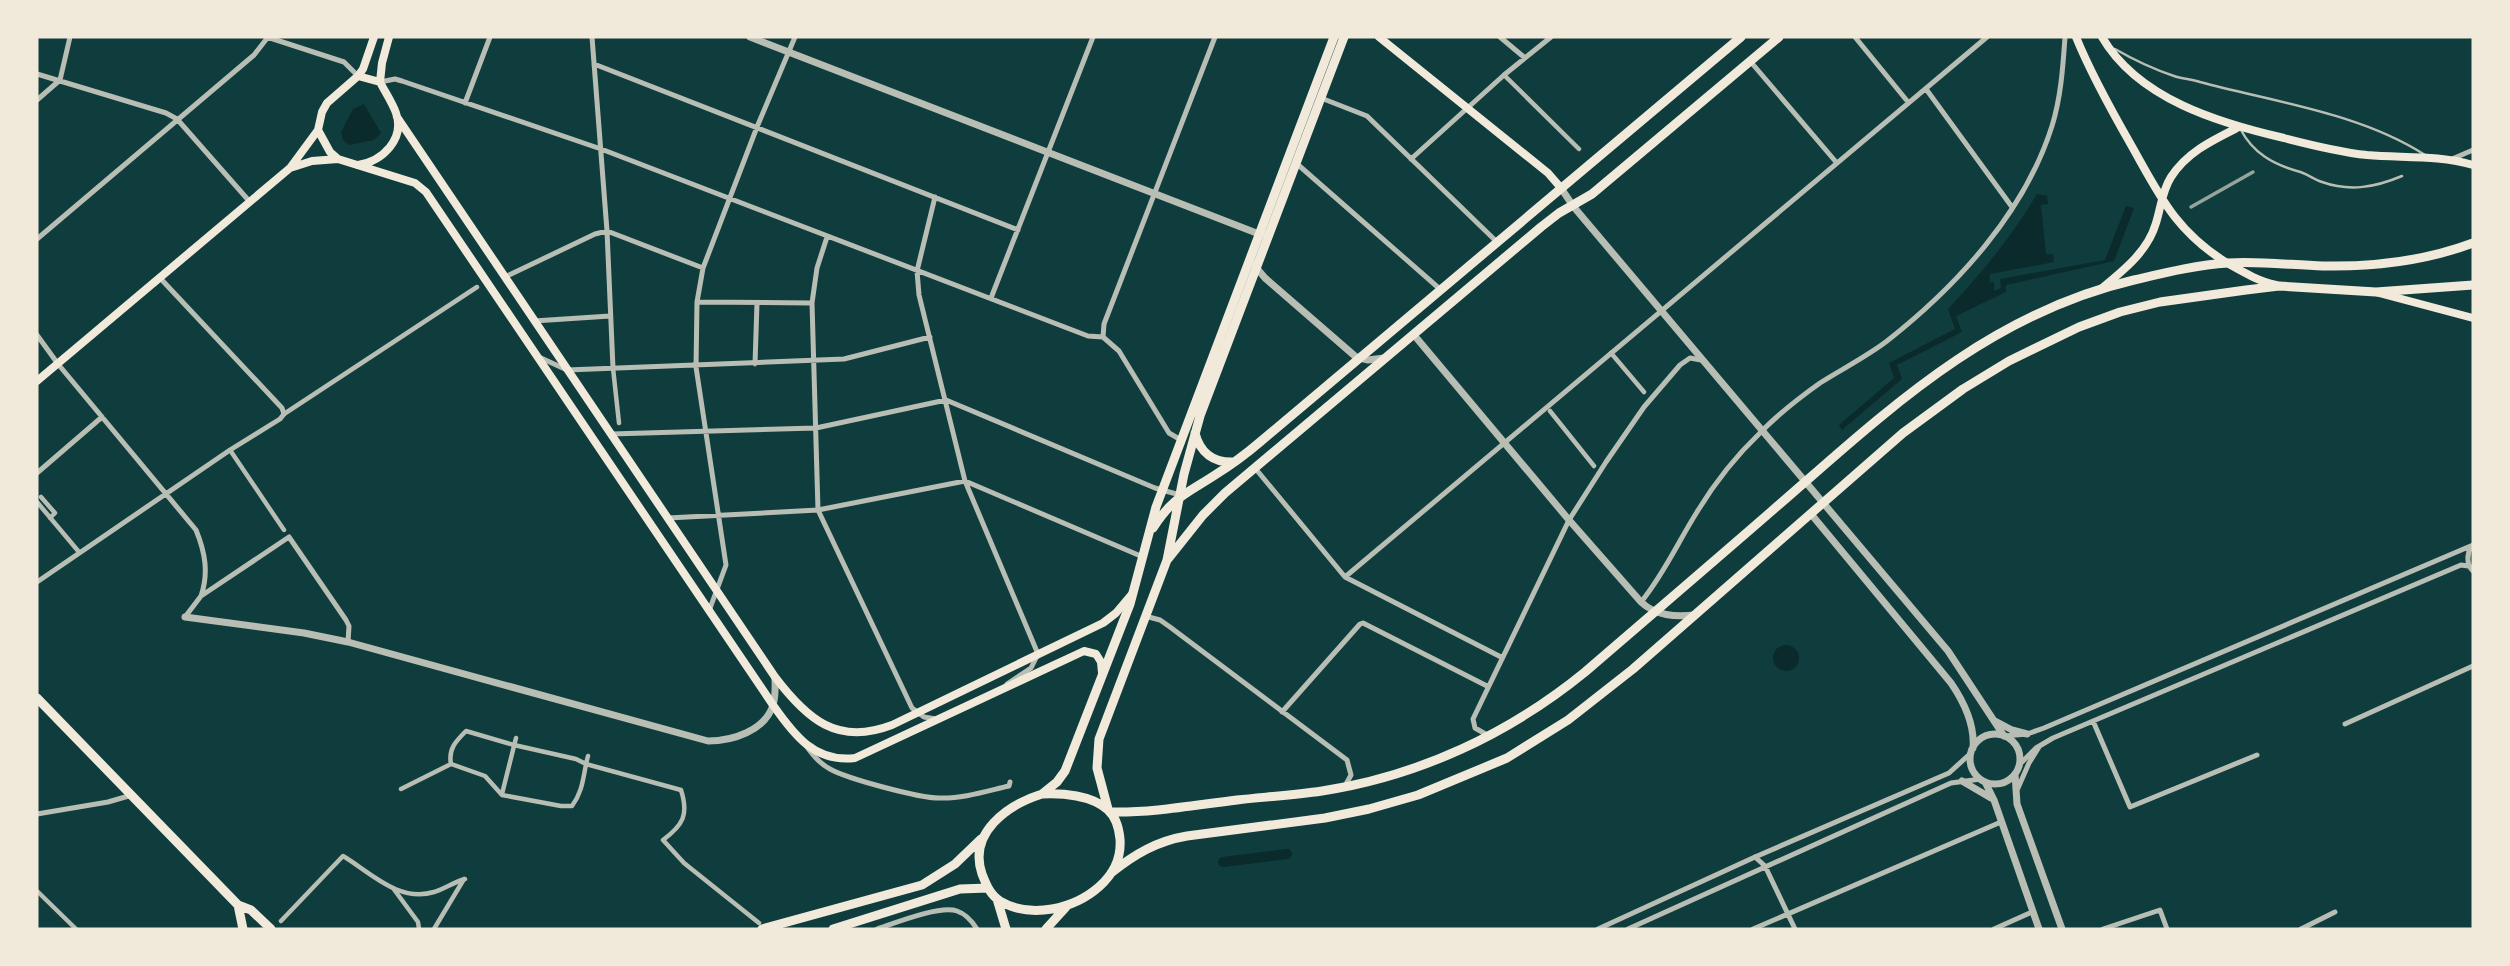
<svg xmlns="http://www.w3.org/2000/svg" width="2510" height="966" font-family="'Libre Baskerville',serif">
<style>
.water{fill:#0a2a2b}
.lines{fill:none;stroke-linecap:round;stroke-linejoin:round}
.canal{stroke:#0a2a2b;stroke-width:10}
.service{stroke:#b8beb3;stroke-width:2.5}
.pedestrian{stroke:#b8beb3;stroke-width:4.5}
.minor{stroke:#b8beb3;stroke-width:5}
.tertiary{stroke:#b8beb3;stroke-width:7}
.secondary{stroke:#f1e9da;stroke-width:8}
.primary{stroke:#f1e9da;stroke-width:9}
.rail{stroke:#97a49c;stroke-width:3.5}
</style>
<rect width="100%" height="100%" fill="#0f3d3e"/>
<path class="water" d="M364 104 381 133 374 140 349 145 343 140 341 132 353 109Z
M2037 194 2047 196 2048 204 2041 205 2046 254H2053L2054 262 1990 274V282H1994V291L2001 288 2000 279 2105 260 2126 206 2134 208 2114 261 2006 285V292L1956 316 1962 332 1897 365 1902 379 1842 430 1839 425 1894 378 1889 363 1955 329 1948 309C1982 273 2011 237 2037 194Z
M1773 658a13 13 0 1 1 26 0a13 13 0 1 1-26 0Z"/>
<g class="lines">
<path class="canal" d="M1223 862 1287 854"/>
<path class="service" d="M2115 49C2134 60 2153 69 2174 76 2182 79 2191 79 2200 82 2274 102 2360 113 2425 155
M2241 130C2253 153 2273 164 2297 171 2306 173 2313 179 2322 182 2350 192 2376 187 2402 176"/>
<path class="pedestrian" d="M1504 75 1579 149
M1611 353 1644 392
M613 368 619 423
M1550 411 1594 466
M284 414 477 287
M230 450 284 530
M41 497 55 513 50 518
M37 502 79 552
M588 756C583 774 584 790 572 806H561L502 795 485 776 451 764C448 749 456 741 466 731L514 745 576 759 586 764 681 790C689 815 683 825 663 840L684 863 759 923
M401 789 451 764
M502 794 516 738
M393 888 418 922 419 929
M37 891 76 929
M281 921 343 856C370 872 399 903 434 892 444 889 454 882 465 879
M434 929 464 879"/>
<path class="minor" d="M267 37 344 62 358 76
M592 37 607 231 613 368
M1500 37 1525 58
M1855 37 1908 102
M1750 61 1836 162
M594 64 1018 230
M37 74 166 113 177 119 250 202
M380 82 395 79 402 81 601 149 1088 336 1103 337
M1926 89 2012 207
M1321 98 1367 116 1498 243
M37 100 60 80 70 37
M465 103 490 37
M1411 159 1504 75 1551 37
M2452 159 2473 150
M1296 163 1441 290
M935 197 917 271 919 295 965 481 1038 654 1031 668 1007 684
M827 237 817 268 812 303 818 510 912 708 924 717 936 719
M37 239 254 55 268 37
M505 277 595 234 607 231 703 268
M991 298 1093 37
M697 302 812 303
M534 321 610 316
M37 335 58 364 196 530C205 552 209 573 201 596
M1103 337 1104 324 1215 37
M1103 337 1119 351 1169 433 1181 440
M541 358 567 370 844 359 930 337
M755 364 757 303
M611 434 816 428 946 400 1155 488 1180 495
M1255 468 1345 577 1501 657
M37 473 102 417
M668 518 818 510 965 481 1143 557
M2471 546C2467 555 2466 564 2473 571
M1345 577 1987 37
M37 582 230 450 280 419 284 414 282 408 160 278
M1641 602C1664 574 1678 542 1697 512 1714 484 1735 457 1759 434 1777 415 1799 398 1820 383 1842 369 1866 357 1887 341 1957 286 2025 212 2052 126 2061 97 2063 66 2065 37
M709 611 726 565 696 367 697 302 703 268 757 127 795 37
M1145 616 1160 620 1170 627 1347 760 1351 775 1345 786
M185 617 201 596 289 537 346 620 349 626 348 642
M1282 712 1360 624 1363 623 1487 686
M2093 721 2130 807 2257 755
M2345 724 2473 666
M1489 736 1475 728 1473 719 1569 520 1606 462 1644 407 1680 365 1690 358 1701 360
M2005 736 2027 734 2044 728 2473 545
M807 747C814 756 819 763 830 769 848 779 919 798 939 798 962 799 987 791 1009 786L1010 782
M2020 764 2036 748 2053 738 2461 565 2468 566
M2018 788 2029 763 2039 747
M37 814 108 802 132 795
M1755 857 1765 866 1795 929
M877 929C895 923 940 905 957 911 966 914 972 921 977 929
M1598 929 1755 857 1949 773 1971 753
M1628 929 1951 783 1981 779
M1753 929 2001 822
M1994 929 2032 912
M2103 929 2160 910 2167 929
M2301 929 2335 912"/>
<path class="tertiary" d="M750 37 1259 234 1263 233
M1561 188 1573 206 1948 651 2004 736
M1254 265 1265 278 1356 357 1368 360 1384 358
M1414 335 1569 520 1641 602C1656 616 1675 617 1695 615
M1811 514 1951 683C1964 702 1975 724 1973 748
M185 617 304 633 348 642 708 741C732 741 765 731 773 705 776 696 775 686 775 677
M1995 721 2012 730 2027 734
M1970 759a25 25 0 1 1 50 0a25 25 0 1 1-50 0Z
M2015 774 2017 804 2062 929
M1962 781 1991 798
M1985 782 1994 800 2039 929"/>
<path class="secondary" d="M1379 37 1548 173 1561 188
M2076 37C2091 74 2110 108 2130 143 2159 194 2174 230 2227 263 2243 272 2258 281 2276 285
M2102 37C2138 99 2219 123 2284 138 2311 145 2339 152 2367 155 2403 158 2439 155 2473 165
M380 82 382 63 389 37
M397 117 775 677C807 719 837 746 892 725L1103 623 1116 613 1132 594
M318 130 330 152 338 159 415 183 426 192 773 705C794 735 815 763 855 758L1084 651 1096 654 1101 662 1102 673
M358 165C383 161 405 139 396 113 392 102 385 92 380 82L358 76
M290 168 312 161 338 159
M2102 288C2124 270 2148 251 2156 223 2161 207 2162 191 2171 177 2187 152 2213 140 2239 127
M2379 293 2473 318
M37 381 290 168 318 130 322 112 327 103 358 76 363 69 374 37"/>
<path class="primary" d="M1195 433C1200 453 1214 463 1234 462
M1153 528C1173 497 1186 494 1215 475 1231 465 1246 454 1260 442L1741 37
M1168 559 1203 515 1225 493 1541 227 1559 213 1592 194 1779 37
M37 698 238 905 251 910 271 929
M1042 794 1057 782 1065 771 1130 604 1156 507 1334 37
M1042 794C1062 793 1092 795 1108 810 1116 817 1119 829 1120 839 1123 878 1085 903 1052 909 1034 912 1015 910 1000 901 990 895 986 884 982 874 968 833 1007 805 1042 794Z
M1108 809 1097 768 1099 739 1167 560 1184 474 1200 416 1344 37
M1110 812C1153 813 1195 805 1237 800 1265 797 1294 795 1322 791 1419 776 1509 734 1585 672 1658 609 1732 546 1805 482 1905 394 2001 311 2134 280 2164 273 2196 265 2228 263 2259 261 2291 265 2323 266 2374 267 2425 261 2473 243
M1111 873C1135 854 1157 841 1187 836L1325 818 1369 809 1418 795 1507 758 1568 720 1633 669 1903 433 1963 389 2009 361 2079 327 2120 312 2160 302 2246 290 2279 286 2376 292 2473 285
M997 899 1006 929
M238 905 243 929
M762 929 922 885 955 864 981 839
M833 929 960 889 988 888
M1046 929 1066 907"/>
<path class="rail" d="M2191 207 2253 172"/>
</g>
<rect width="2510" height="966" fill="none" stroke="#f1e9da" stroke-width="77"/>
</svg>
